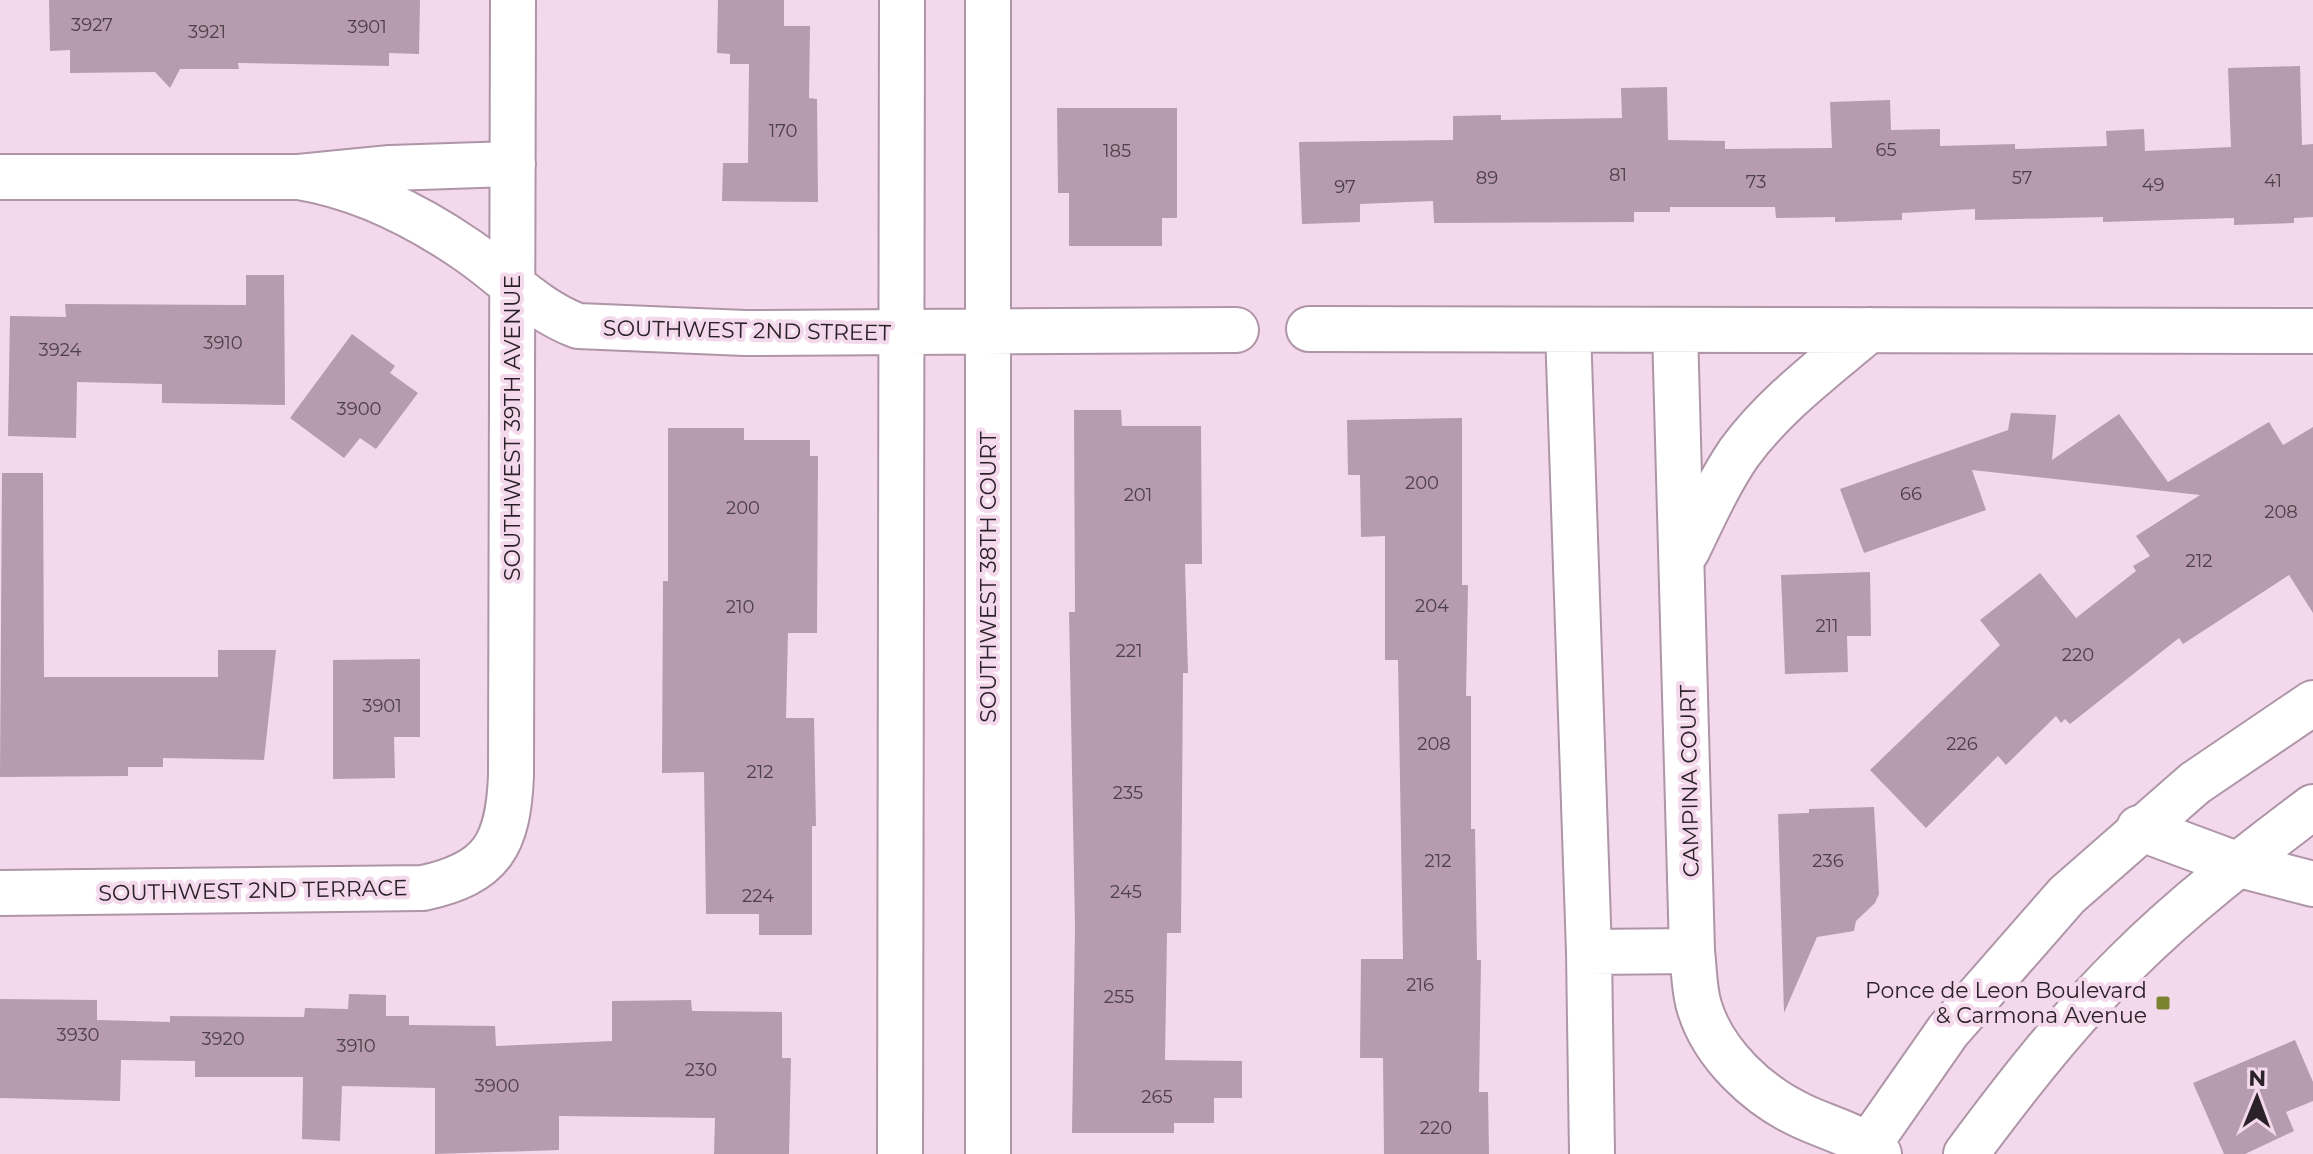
<svg xmlns="http://www.w3.org/2000/svg" width="2313" height="1154" font-family="Montserrat,sans-serif">
<style>
.building{fill:#b69cae}
.lines{fill:none;stroke-linecap:round;stroke-linejoin:round}
.minor-casing{stroke:#ae95a7;stroke-width:48}
.minor{stroke:#fff;stroke-width:44}
.poi-dot{fill:#7a832f;stroke:#f4d9ec;stroke-width:3}
.labels{text-anchor:middle;stroke-width:8;stroke-linejoin:round;paint-order:stroke}
.number-label{font-size:18px;fill:#4e404a}
.street-label{font-size:22px;fill:#2b2128;stroke:#f4d9ec}
.poi-label{font-size:22px;fill:#2b2128;stroke:#f4d9ec;text-anchor:end}
</style>
<rect width="100%" height="100%" fill="#f4d9ec"/>
<path class="building" d="M49 0H420L419 54 389 53V66L238 63 239 69H180L170 88 155 72 70 73V50L50 51Z
M718 0H784V26H810L809 98 817 99 818 202 722 201 723 163H748L749 64H730V54L717 53Z
M2300 66 2302 145 2313 144V217L2294 218V223L2234 225V218L2103 222V217L1975 220V209L1902 213V220L1835 222V217L1776 218 1775 207H1670V212H1634V222L1434 223 1433 201 1360 204V222L1302 224 1299 142 1453 140V116L1501 115V120L1622 118 1621 88 1667 87 1668 140 1725 141V149L1832 148 1830 102 1890 100 1891 130 1940 129V146L2015 144V149L2107 146 2106 131 2144 129 2145 151 2231 147 2228 68Z
M1057 108H1177V218H1162V246H1069V193H1058Z
M246 275H284L285 405 162 403V384L77 382 76 438 8 436 10 316 66 317 65 304 246 305Z
M352 334 395 366 390 373 418 393 376 449 360 438 344 458 290 418Z
M1074 410H1121L1122 426H1201L1202 564H1185L1188 673H1183L1181 933H1167L1165 1060 1242 1061V1098H1214V1123H1174V1133H1072L1075 927 1069 612H1075Z
M2011 413 2056 415 2052 460 2119 414 2168 482 2269 422 2283 445 2313 427V613L2289 575 2183 644 2179 638 2070 724 2065 719 2061 723 2056 716 2006 765 1998 756 1926 828 1870 770 2000 645 1980 620 2040 573 2076 618 2136 571 2133 566 2150 556 2136 536 2200 495 1972 470 1986 510 1864 553 1840 489 2008 430Z
M1462 418V585H1468L1466 696H1471V829H1475L1477 960H1481L1479 1092H1488L1489 1154H1384L1383 1058H1360L1361 959H1403L1398 660H1385V536L1361 537 1360 475H1348L1347 420Z
M668 428H744V440H810V456H818L817 633H788L786 718H814L816 826H812V935H759V914H706L704 772 662 773 663 581H668Z
M2 473H43L44 677H218V650H276L264 760 163 758V767H128V776L0 777Z
M1870 572 1871 636H1847L1848 672 1785 674 1781 575Z
M420 659V737H394L395 778 333 779V660Z
M1874 807 1879 894 1875 903 1856 921 1854 931 1817 937 1784 1013 1778 814 1809 813V809Z
M349 994 386 995V1016H409V1025L495 1026 496 1046 612 1041V1001L691 1000 692 1011 782 1012V1058H791L789 1154H714L715 1118 559 1116V1150L435 1154V1088L342 1086 340 1141 302 1139 303 1077H195V1061L121 1060 120 1101 0 1098V999L97 1000V1020L170 1022V1016L304 1017 305 1008 348 1009Z
M2295 1040 2313 1082V1101L2286 1112 2294 1131 2245 1154H2224L2193 1083Z"/>
<g class="lines">
<defs>
<path id="minor" d="M988 0V1154
M0 177H299L390 168 513 164
M299 177C360 187 416 215 467 250 504 275 535 310 578 326L745 333 1236 330
M1309 329 2313 331
M1568 330 1589 952 1592 1154
M1675 330 1692 951C1694 968 1694 989 1699 1006 1713 1054 1758 1096 1802 1116 1827 1128 1858 1135 1879 1154
M1687 551C1703 518 1718 484 1739 453 1774 405 1824 368 1869 330
M2139 828 2236 864 2313 884
M0 893 423 888C493 873 508 844 511 776L513 0
M1589 952 1692 951
M900 1154 902 0
M1862 1154 1948 1031 2067 895 2195 783 2313 703
M1966 1154C2015 1088 2067 1021 2126 963 2184 905 2248 856 2313 807"/>
</defs>
<use href="#minor" class="minor-casing"/>
<use href="#minor" class="minor"/>
</g>
<rect class="poi-dot" x="2155" y="995" width="16" height="16" rx="4"/>
<g class="labels">
<g class="number-label">
<text x="92" y="31">3927</text>
<text x="367" y="33">3901</text>
<text x="207" y="38">3921</text>
<text x="783" y="137">170</text>
<text x="1886" y="156">65</text>
<text x="1117" y="157">185</text>
<text x="1618" y="181">81</text>
<text x="1487" y="184">89</text>
<text x="2022" y="184">57</text>
<text x="2273" y="187">41</text>
<text x="1756" y="188">73</text>
<text x="2153" y="191">49</text>
<text x="1345" y="193">97</text>
<text x="223" y="349">3910</text>
<text x="60" y="356">3924</text>
<text x="359" y="415">3900</text>
<text x="1422" y="489">200</text>
<text x="1911" y="500">66</text>
<text x="1138" y="501">201</text>
<text x="743" y="514">200</text>
<text x="2281" y="518">208</text>
<text x="2199" y="567">212</text>
<text x="1432" y="612">204</text>
<text x="740" y="613">210</text>
<text x="1827" y="632">211</text>
<text x="1129" y="657">221</text>
<text x="2078" y="661">220</text>
<text x="382" y="712">3901</text>
<text x="1434" y="750">208</text>
<text x="1962" y="750">226</text>
<text x="760" y="778">212</text>
<text x="1128" y="799">235</text>
<text x="1438" y="867">212</text>
<text x="1828" y="867">236</text>
<text x="1126" y="898">245</text>
<text x="758" y="902">224</text>
<text x="1420" y="991">216</text>
<text x="1119" y="1003">255</text>
<text x="78" y="1041">3930</text>
<text x="223" y="1045">3920</text>
<text x="356" y="1052">3910</text>
<text x="701" y="1076">230</text>
<text x="497" y="1092">3900</text>
<text x="1157" y="1103">265</text>
<text x="1436" y="1134">220</text>
</g>
<g class="street-label">
<text transform="translate(747 330) rotate(1)" y="8">SOUTHWEST 2ND STREET</text>
<text transform="translate(512 428) rotate(-90)" y="8">SOUTHWEST 39TH AVENUE</text>
<text transform="translate(988 577) rotate(-90)" y="8">SOUTHWEST 38TH COURT</text>
<text transform="translate(1689 781) rotate(-91)" y="8">CAMPINA COURT</text>
<text transform="translate(253 890) rotate(-1)" y="8">SOUTHWEST 2ND TERRACE</text>
</g>
<g class="poi-label">
<text x="2147" y="998">Ponce de Leon Boulevard<tspan x="2147" dy="25">&amp; Carmona Avenue</tspan></text>
</g>
</g>
<g transform="translate(2257 1098) rotate(1)" stroke="#f4d9ec" stroke-width="6" paint-order="stroke">
<path d="M0-6L14 30L0 20L-14 30Z" fill="#2b2128"/>
<text y="-12" font-size="22" font-weight="bold" text-anchor="middle" fill="#2b2128">N</text>
</g>
</svg>
